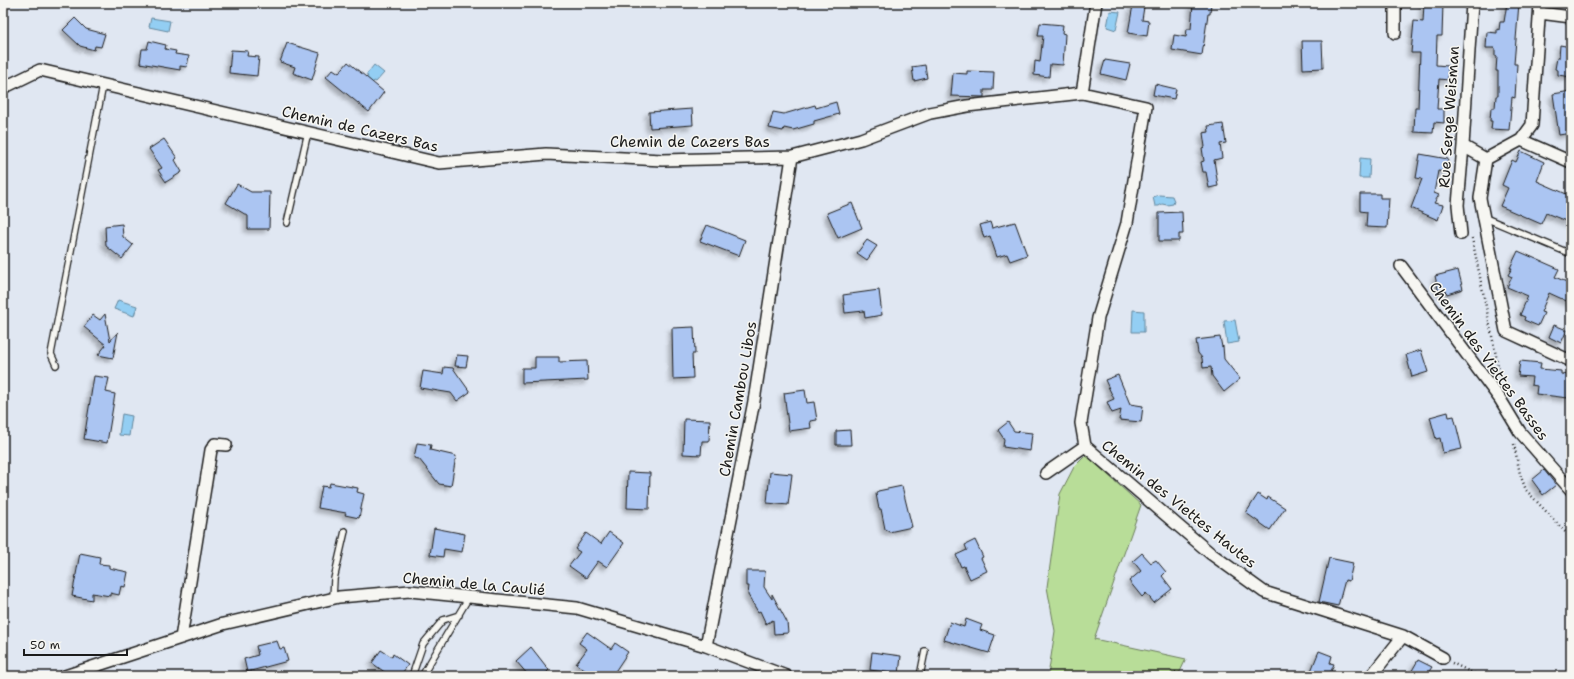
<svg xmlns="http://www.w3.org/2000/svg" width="1574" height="679" font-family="'Shantell Sans',sans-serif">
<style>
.green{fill:#b8dd98;stroke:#6a7c5a}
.water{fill:#93cef3;stroke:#63879d}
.building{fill:#abc5f2;stroke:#1c1c1c;filter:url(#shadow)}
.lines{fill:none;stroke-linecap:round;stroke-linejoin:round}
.service-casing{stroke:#1c1c1c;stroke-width:8}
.minor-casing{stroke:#1c1c1c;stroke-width:14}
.path{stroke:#1c1c1c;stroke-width:2.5;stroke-dasharray:1 3;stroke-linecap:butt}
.service{stroke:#f6f6f2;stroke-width:5.5}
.minor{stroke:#f6f6f2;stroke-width:11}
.labels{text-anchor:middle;stroke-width:3;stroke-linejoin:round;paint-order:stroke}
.street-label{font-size:15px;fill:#1c1c1c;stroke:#f6f6f2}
</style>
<defs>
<filter id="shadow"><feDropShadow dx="-3.5" dy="3.5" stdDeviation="2" flood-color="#0004"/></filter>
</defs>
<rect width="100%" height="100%" fill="#e0e7f2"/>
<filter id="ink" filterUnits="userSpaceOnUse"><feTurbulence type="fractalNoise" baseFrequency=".025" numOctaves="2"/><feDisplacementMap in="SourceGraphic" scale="8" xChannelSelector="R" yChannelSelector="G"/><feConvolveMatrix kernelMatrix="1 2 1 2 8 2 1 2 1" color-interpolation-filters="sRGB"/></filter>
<g filter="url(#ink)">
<path class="green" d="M1086 455 1141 505 1094 639 1186 659 1178 676H1048L1055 631 1047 587 1060 494 1074 467Z"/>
<path class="water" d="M1110 11 1120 12 1116 30 1107 27Z
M151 18 170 21 168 31 149 27Z
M374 65 384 73 376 82 374 81 370 86 364 81 368 76 366 75Z
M1360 158 1370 159 1369 178H1359Z
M1159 195 1172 196 1174 201 1173 204 1167 205 1162 204 1159 206H1155L1153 197Z
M118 300 137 306 134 316 114 309Z
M1133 310 1144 311V332H1132Z
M1235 320 1239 342 1227 344 1224 321Z
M122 414 132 416 129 436 119 435Z"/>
<path class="building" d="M1193 3H1211L1210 14H1208L1202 55 1172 50 1174 35 1186 37 1187 29H1191Z
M1424 3H1443L1442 36H1437L1436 65 1448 66V80L1439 79 1437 109H1444V123L1434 122 1433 133 1414 132 1415 108H1418L1420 53H1411L1414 21 1423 22Z
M1507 3H1519L1514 64H1517L1515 98 1512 97 1509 130 1491 129 1492 121H1490L1491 108H1495L1496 96H1498V71H1496L1497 56H1495V48H1486L1487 32 1497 33V29L1499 30 1500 22H1504Z
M1133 5 1144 7 1142 20 1149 21 1147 36 1128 33Z
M75 18 86 29 105 34 101 47 95 46 94 50 80 46 63 30Z
M1040 23 1063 25 1062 33 1065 34 1063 65 1050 64 1049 77 1034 75 1035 61 1040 62 1043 36H1038Z
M149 41 166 45 165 49 176 51 175 54 189 56 187 67 180 66V70L140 63 142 49H147Z
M1302 41H1322L1323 68 1303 69Z
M287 43 320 53 312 80 293 73 295 67 280 62Z
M1560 45 1571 47V77L1558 75V70L1555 69 1557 58H1559Z
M231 50 248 51 247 56 259 57 257 76 229 73Z
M1105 60 1130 64 1126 80 1101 74Z
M348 62 384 92 369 112 326 77 333 69 339 73Z
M925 65 927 78 914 81 912 67Z
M967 71 994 72 993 90H984V97L951 96 953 73 967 74Z
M1155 84 1176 89 1174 99 1153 95Z
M1571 91V133L1559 135 1553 94Z
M836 102 839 114 814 121V124L793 130 784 128 783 131 769 128 773 112 784 114 815 105 816 108Z
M692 109 693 125 650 128 649 112Z
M1223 124 1226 143 1220 144 1222 158 1214 160 1218 186 1209 188 1206 172H1203L1201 162 1204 161 1202 148 1205 147 1203 133 1209 132 1208 126Z
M164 139 177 158 175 160 182 172 166 182 158 170 162 168 149 149Z
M1521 151 1544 162 1537 181 1571 196V223L1546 213 1541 224 1500 206 1508 188 1502 185 1512 160 1516 162Z
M1420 154 1448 159 1446 172 1438 171 1434 193 1439 195 1434 203 1443 205 1438 220 1411 208 1422 179 1416 178Z
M237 184 251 192H270L269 229H248V216L226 203Z
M1360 194H1380V198H1389L1387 228 1366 227 1367 212 1360 211Z
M852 203 862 228 838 238 827 213Z
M1182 212 1183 234H1179V241H1159V213Z
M990 222 992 228 1015 222 1027 255 1010 261 1007 254 997 257 990 236 984 238 980 225Z
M122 224 123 237 133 245 122 259 106 246 105 226Z
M707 225 745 240 739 256 700 241Z
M867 240 877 246 867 260 857 253Z
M1518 251 1559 269 1555 277 1571 284V303L1549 293 1541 312 1544 313 1538 326 1524 320 1525 317 1520 315 1528 296 1507 287 1512 277 1508 275 1512 268H1510Z
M1458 270 1463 289 1447 294 1446 291 1439 293 1435 276Z
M879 290 882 315 865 318 864 311 845 313 843 295Z
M105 314 110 341 118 332 113 358 98 355 106 345 84 327 93 315 100 320Z
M1554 325 1567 330 1561 343 1549 337Z
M694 327 695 354H692L693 378 673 379 672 328Z
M1220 337 1222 347 1223 346 1224 359 1240 379 1224 392 1212 376 1211 367 1203 368 1202 358 1198 353 1196 340Z
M1421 350 1428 372 1412 377 1406 355Z
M457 355 468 356 466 367 455 366Z
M535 357H559V362L587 361 588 380 522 383V368H535Z
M1520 361 1541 363 1540 369 1561 371V374L1571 375 1568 398 1536 394 1537 386 1531 385 1532 377 1518 376Z
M444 367 453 368 470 392 457 401 451 393 420 388 423 371 443 374Z
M1118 375 1130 404 1143 406 1141 422 1119 420 1121 410 1112 413 1107 402 1114 399 1105 380Z
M94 376 109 378 106 392 115 394 107 443 84 439Z
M805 390 807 403 814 402 817 420 810 421 811 428 789 431 784 393Z
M1448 412 1449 417 1454 416 1462 449 1443 453 1440 438 1436 439 1430 417Z
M684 419 710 420 709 441H702L701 455 683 454Z
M1008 422 1014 431 1032 433 1030 451 1003 447 1004 439 998 430Z
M850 430 851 445H836V431Z
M417 443 431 445 430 450 456 456 451 486 439 484 419 459 414 458Z
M1544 470 1556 485 1543 495 1532 480Z
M628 472 650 473 649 509 627 508Z
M770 472 792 474 788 505 767 503Z
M330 483 358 488 357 492 364 494 359 518 345 515 346 513 318 508 322 486 329 487Z
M902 486 912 527 889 532 885 529 881 509H879L876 494 878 491Z
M1258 494 1267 500 1268 497 1285 508 1270 530 1246 513Z
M434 528 465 534 462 552 444 549 443 557 430 555Z
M609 532 624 543 607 567 598 561 586 578 569 566 580 552 575 549 586 533 601 544Z
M975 540 983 557 981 558 987 571 970 579 964 566 961 567 956 555 967 550 965 545Z
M80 553 100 557 99 564 109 565V568L128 572 125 587 121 586 119 595 110 593V596L92 593V600L72 596Z
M1142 553 1151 563 1156 560 1166 572 1162 576 1172 589 1154 603 1146 593 1142 597 1129 581 1141 571 1133 561Z
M1329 558 1353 563 1349 581 1345 580 1338 606 1319 602Z
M746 571H765L764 587 772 599V594L787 622 788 633 774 634 773 620 766 624 760 611 758 612 748 595 749 586H746Z
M966 619 982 625 980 630 995 635 989 653 944 640 950 622 964 627Z
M587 632 611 649 615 643 628 652 612 676H593L576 664 587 649 579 643Z
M277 641 280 649 284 648 288 661 247 672 244 659 258 655 256 646Z
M531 647 549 670 543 676H529L516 661Z
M381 650 392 657 393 654 408 665 400 676H390L372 663Z
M1319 651 1332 656 1330 663 1334 664 1329 676H1309Z
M872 652 901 656 899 674 870 670Z
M1418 660 1432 667 1426 676H1409Z"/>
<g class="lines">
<defs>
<path id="service" d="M1483 217 1571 254
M287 223 308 132
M56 365 51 354 103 85
M333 598 334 579 345 531
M412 676 423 644 443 620 459 615
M422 676 469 597
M920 676 925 651"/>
<path id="minor" d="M1395 3V33
M1540 3 1532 125 1521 140 1486 159 1480 198 1506 331 1571 361
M1540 13 1571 17
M3 88 40 70 439 163 546 154 662 160 792 157 861 139 930 113 967 106 1082 93 1146 107 1127 223 1098 318 1081 423 1085 446 1210 553 1264 592 1403 636 1443 658
M1082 93 1096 3
M1521 140 1571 162
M1463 146 1486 159
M1461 234 1458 205 1463 146 1472 3
M1401 266 1500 399 1520 432 1571 490
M1046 473 1085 446
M181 638 211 450 215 444 226 445
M706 646 754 401 792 157
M65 676 223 624 339 597 410 591 577 608 706 646 786 676
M1371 676 1403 636"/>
</defs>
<use href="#service" class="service-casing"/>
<use href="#minor" class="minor-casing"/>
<path class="path" d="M1472 238 1501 380
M1514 444 1520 474 1526 490 1571 538
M1452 663 1479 676
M1171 671 1188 676"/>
<use href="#service" class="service"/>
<use href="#minor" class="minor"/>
</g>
</g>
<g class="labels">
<g class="street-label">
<text transform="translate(1449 117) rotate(-86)" y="5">Rue Serge Weisman</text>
<text transform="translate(360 129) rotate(13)" y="5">Chemin de Cazers Bas</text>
<text x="690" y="147">Chemin de Cazers Bas</text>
<text transform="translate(1489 361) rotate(54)" y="5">Chemin des Viettes Basses</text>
<text transform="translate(738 399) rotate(-80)" y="5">Chemin Cambou Libos</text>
<text transform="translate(1179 504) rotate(39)" y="5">Chemin des Viettes Hautes</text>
<text transform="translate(474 584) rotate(5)" y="5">Chemin de la Caulié</text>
</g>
</g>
<rect width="1574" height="679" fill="none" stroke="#f6f6f2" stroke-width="16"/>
<rect x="8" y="8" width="1558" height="663" fill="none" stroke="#1c1c1c" stroke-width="1.5" filter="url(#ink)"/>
<path d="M24 649v6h103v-6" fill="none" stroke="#1c1c1c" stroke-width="2"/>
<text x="30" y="649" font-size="12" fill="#1c1c1c" stroke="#f6f6f2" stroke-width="3" paint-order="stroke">50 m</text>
</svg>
